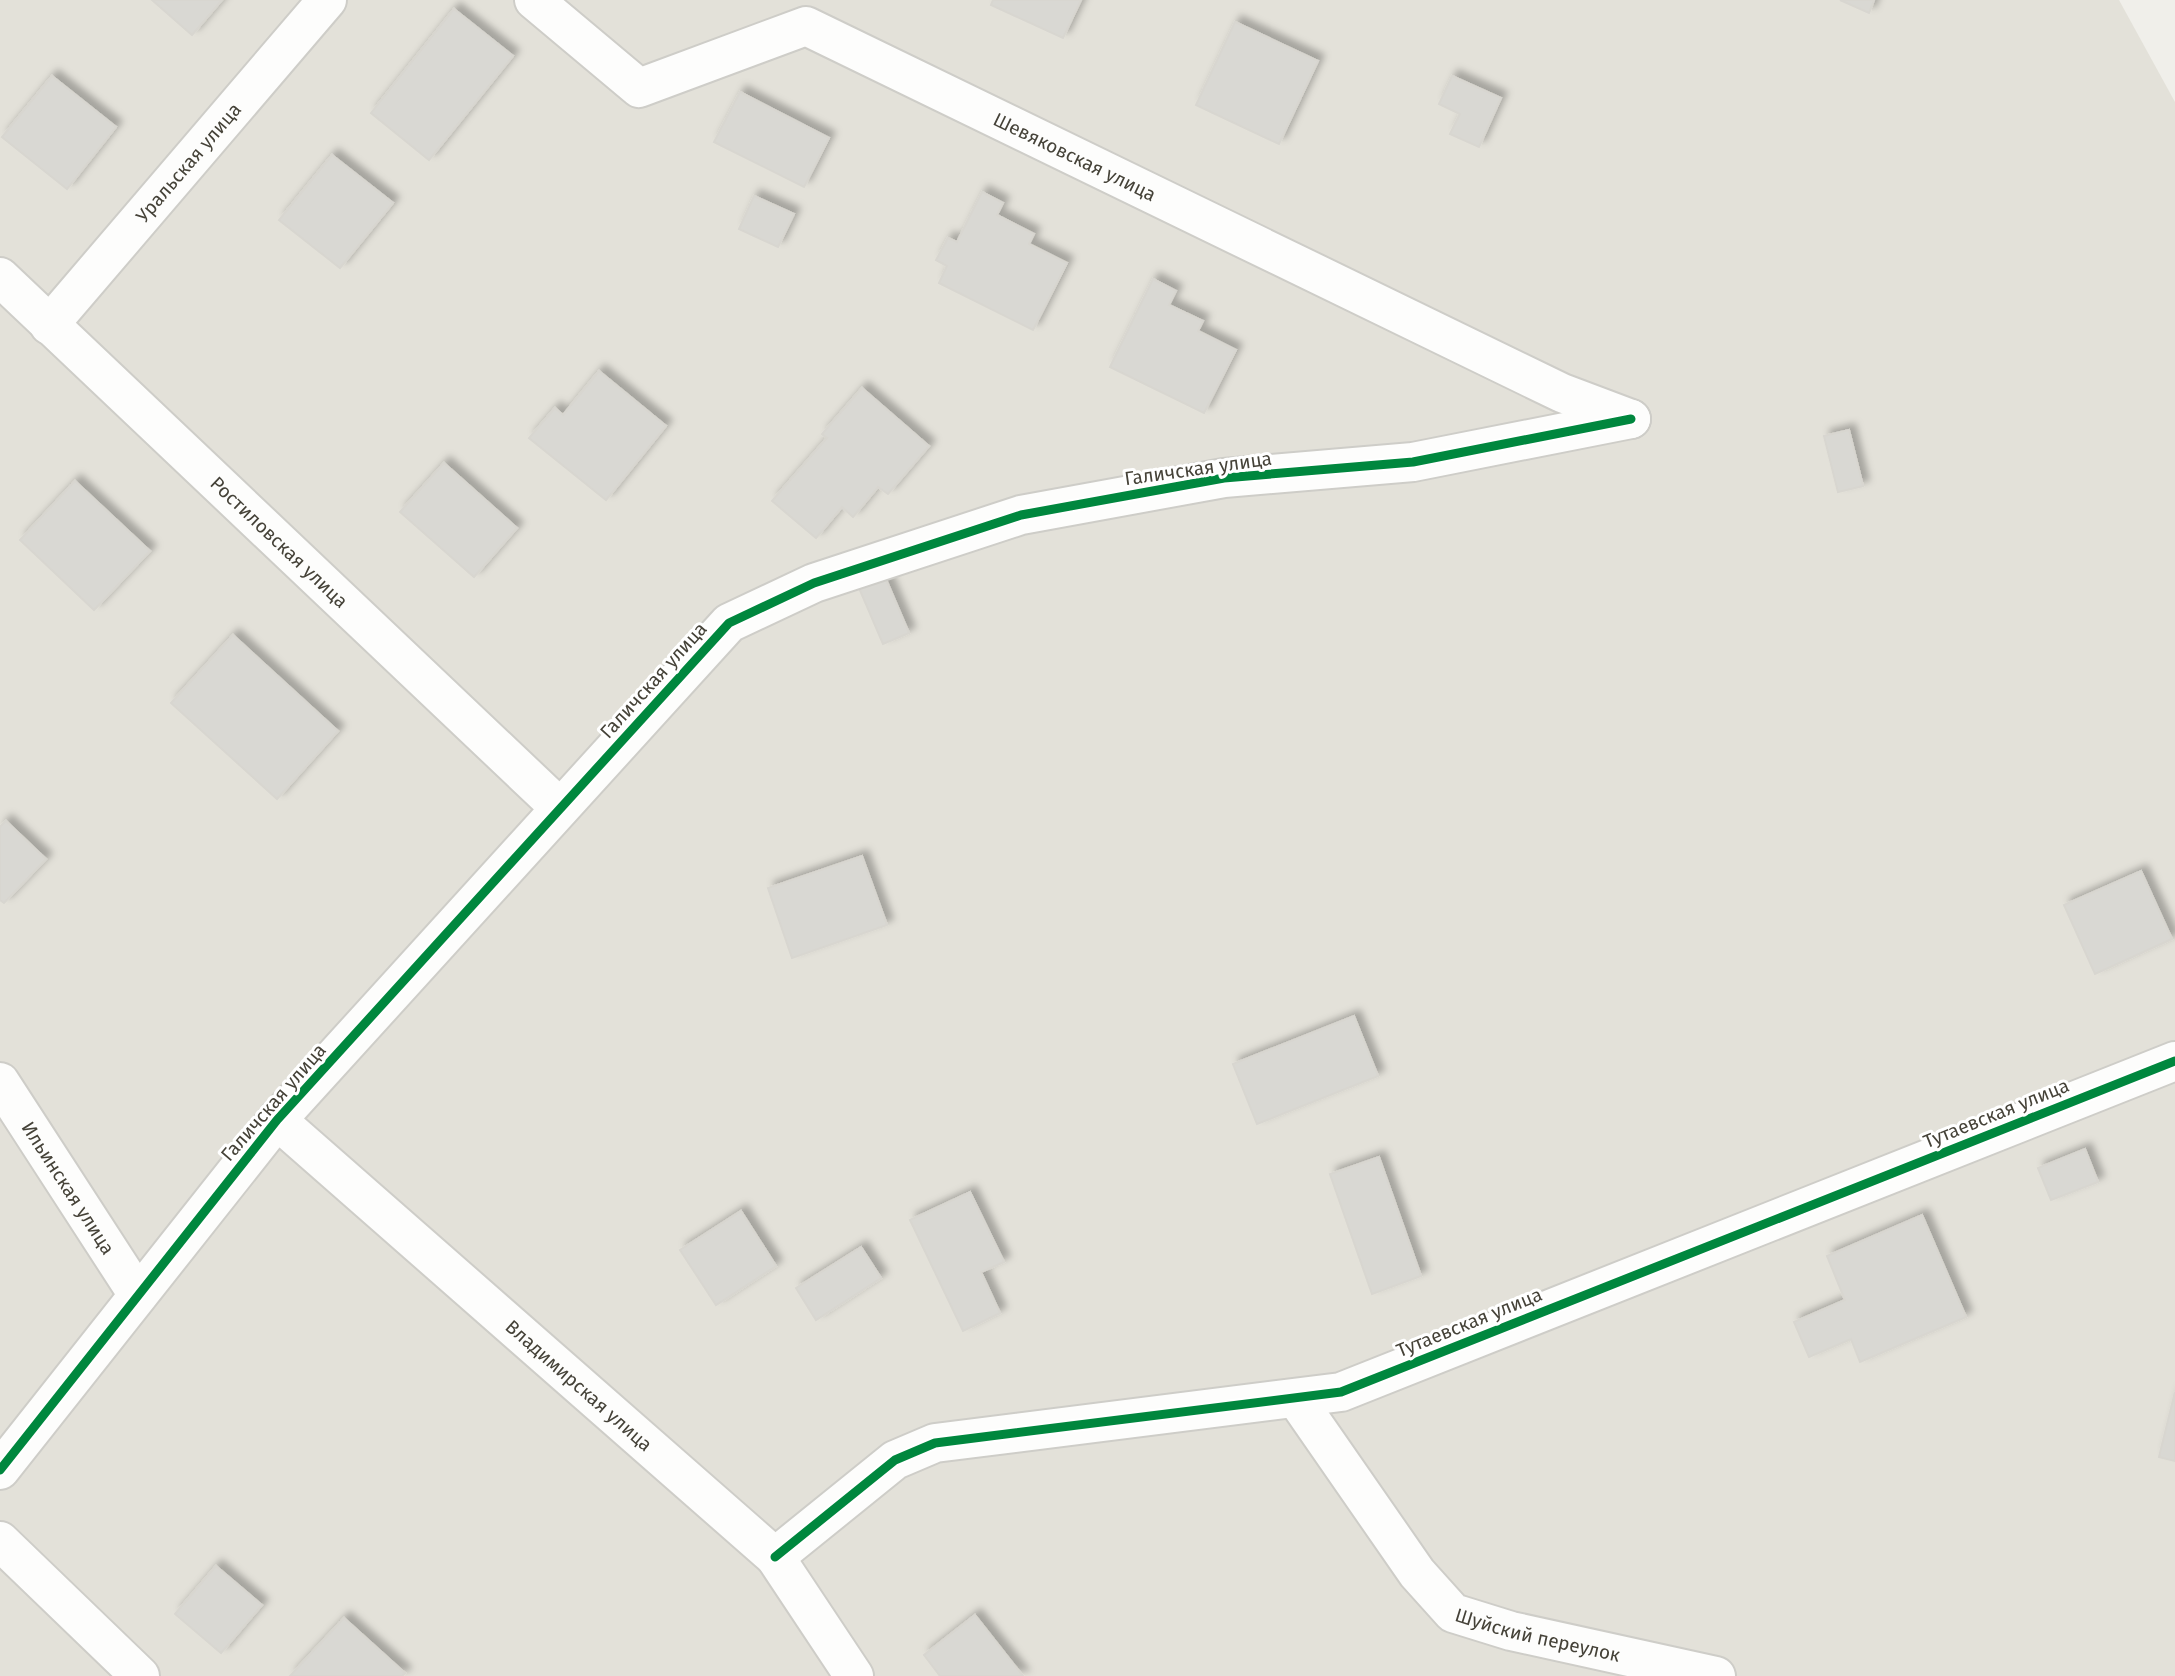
<svg xmlns="http://www.w3.org/2000/svg" width="2175" height="1676" font-family="'Fira Sans',sans-serif">
<style>
.residential{fill:#e3e1d9}
.building{fill:#d9d8d3;stroke:#d8d6d0;stroke-width:2;filter:url(#shadow)}
.lines{fill:none;stroke-linecap:round;stroke-linejoin:round}
.minor-casing{stroke:#cecdc8;stroke-width:42}
.minor{stroke:#fdfdfc;stroke-width:38}
.cycleway-casing{stroke:#fff;stroke-width:13}
.cycleway{stroke:#00873e;stroke-width:9}
.labels{text-anchor:middle;stroke-width:6;stroke-linejoin:round;paint-order:stroke}
.street-label{font-size:19px;fill:#454238;stroke:#fff}
</style>
<defs>
<filter id="shadow"><feDropShadow dx="6" dy="-6" stdDeviation="3.5" flood-color="#0004"/></filter>
</defs>
<rect width="100%" height="100%" fill="#f0efea"/>
<path class="residential" d="M0 0H2119L2175 102V1676H0Z"/>
<path class="building" d="M152 0H222L192 35Z
M993 0H1081L1063 38 991 5Z
M1840 0H1874L1869 13Z
M454 9 513 56 429 160 371 113Z
M1235 22 1318 61 1279 144 1196 105Z
M52 76 116 127 67 189 2 137Z
M1452 76 1501 98 1479 147 1450 134 1460 114 1439 104Z
M740 92 829 138 804 187 714 142Z
M332 155 393 203 340 268 279 220Z
M982 192 1003 203 997 215 1034 234 1029 244 1067 263 1033 330 939 283 947 266 936 260 948 238 957 242Z
M754 196 794 214 778 247 739 229Z
M1153 279 1176 291 1169 305 1203 321 1198 331 1236 350 1204 413 1110 367Z
M599 371 666 426 606 500 529 438 555 408 563 415Z
M862 388 929 446 888 494 878 487 853 517 842 507 816 538 772 501 827 438 822 434Z
M1849 430 1863 486 1838 492 1824 436Z
M444 463 517 528 474 577 400 512Z
M75 481 150 551 94 610 20 540Z
M885 577 909 633 883 644 859 588Z
M233 635 338 731 277 799 171 703Z
M6 821 46 859 4 903 0 900V827Z
M862 856 887 925 792 958 768 888Z
M2141 871 2172 939 2095 974 2064 905Z
M1354 1016 1378 1076 1257 1124 1233 1064Z
M2085 1149 2098 1182 2051 1200 2038 1168Z
M1379 1157 1421 1276 1372 1294 1330 1174Z
M970 1192 1004 1262 981 1272 1000 1313 963 1331 910 1220Z
M741 1211 776 1266 716 1305 680 1250Z
M1922 1215 1966 1317 1860 1362 1851 1339 1809 1357 1794 1322 1845 1300 1827 1256Z
M861 1247 881 1278 816 1320 796 1288Z
M2175 1392V1461L2159 1457Z
M216 1566 262 1605 221 1653 175 1614Z
M975 1615 1023 1676H940L924 1655Z
M344 1618 405 1673 402 1676H290Z"/>
<g class="lines">
<defs>
<g id="minor">
<path id="s1" d="M534 0 639 88 806 26 1562 393 1631 419"/>
<path id="s2" d="M0 277 560 808"/>
<path id="s3" d="M49 325 327 0"/>
<path id="s4" d="M0 1082 138 1295"/>
<path id="s5" d="M277 1120 775 1557 854 1676"/>
<path id="s6" d="M1297 1400 1417 1573 1453 1613 1511 1631 1716 1676"/>
<path d="M0 1470 277 1120 729 623 814 583 1021 515 1224 478 1413 462 1631 419"/>
<path d="M0 1541 140 1676"/>
<path d="M775 1557 895 1460 935 1443 1341 1392 2175 1061"/>
</g>
</defs>
<use href="#minor" class="minor-casing"/>
<use href="#minor" class="minor"/>
<defs>
<path id="cycleway" d="M0 1470 277 1120 729 623 814 583 1021 515 1224 478 1413 462 1631 419
M775 1557 895 1460 935 1443 1341 1392 2175 1061"/>
</defs>
<use href="#cycleway" class="cycleway-casing"/>
<use href="#cycleway" class="cycleway"/>
</g>
<g class="labels">
<g class="street-label">
<text dy="7" stroke="none"><textPath href="#s1" startOffset="614">Шевяковская улица</textPath></text>
<text dy="7" stroke="none"><textPath href="#s3" startOffset="214">Уральская улица</textPath></text>
<text transform="translate(1198 468) rotate(-8)" y="7">Галичская улица</text>
<text dy="7" stroke="none"><textPath href="#s2" startOffset="385">Ростиловская улица</textPath></text>
<text transform="translate(653 680) rotate(-48)" y="7">Галичская улица</text>
<text transform="translate(273 1102) rotate(-49)" y="7">Галичская улица</text>
<text transform="translate(1996 1113) rotate(-22)" y="7">Тутаевская улица</text>
<text dy="7" stroke="none"><textPath href="#s4" startOffset="126">Ильинская улица</textPath></text>
<text transform="translate(1469 1322) rotate(-22)" y="7">Тутаевская улица</text>
<text dy="7" stroke="none"><textPath href="#s5" startOffset="402">Владимирская улица</textPath></text>
<text dy="7" stroke="none"><textPath href="#s6" startOffset="352">Шуйский переулок</textPath></text>
</g>
</g>
</svg>
